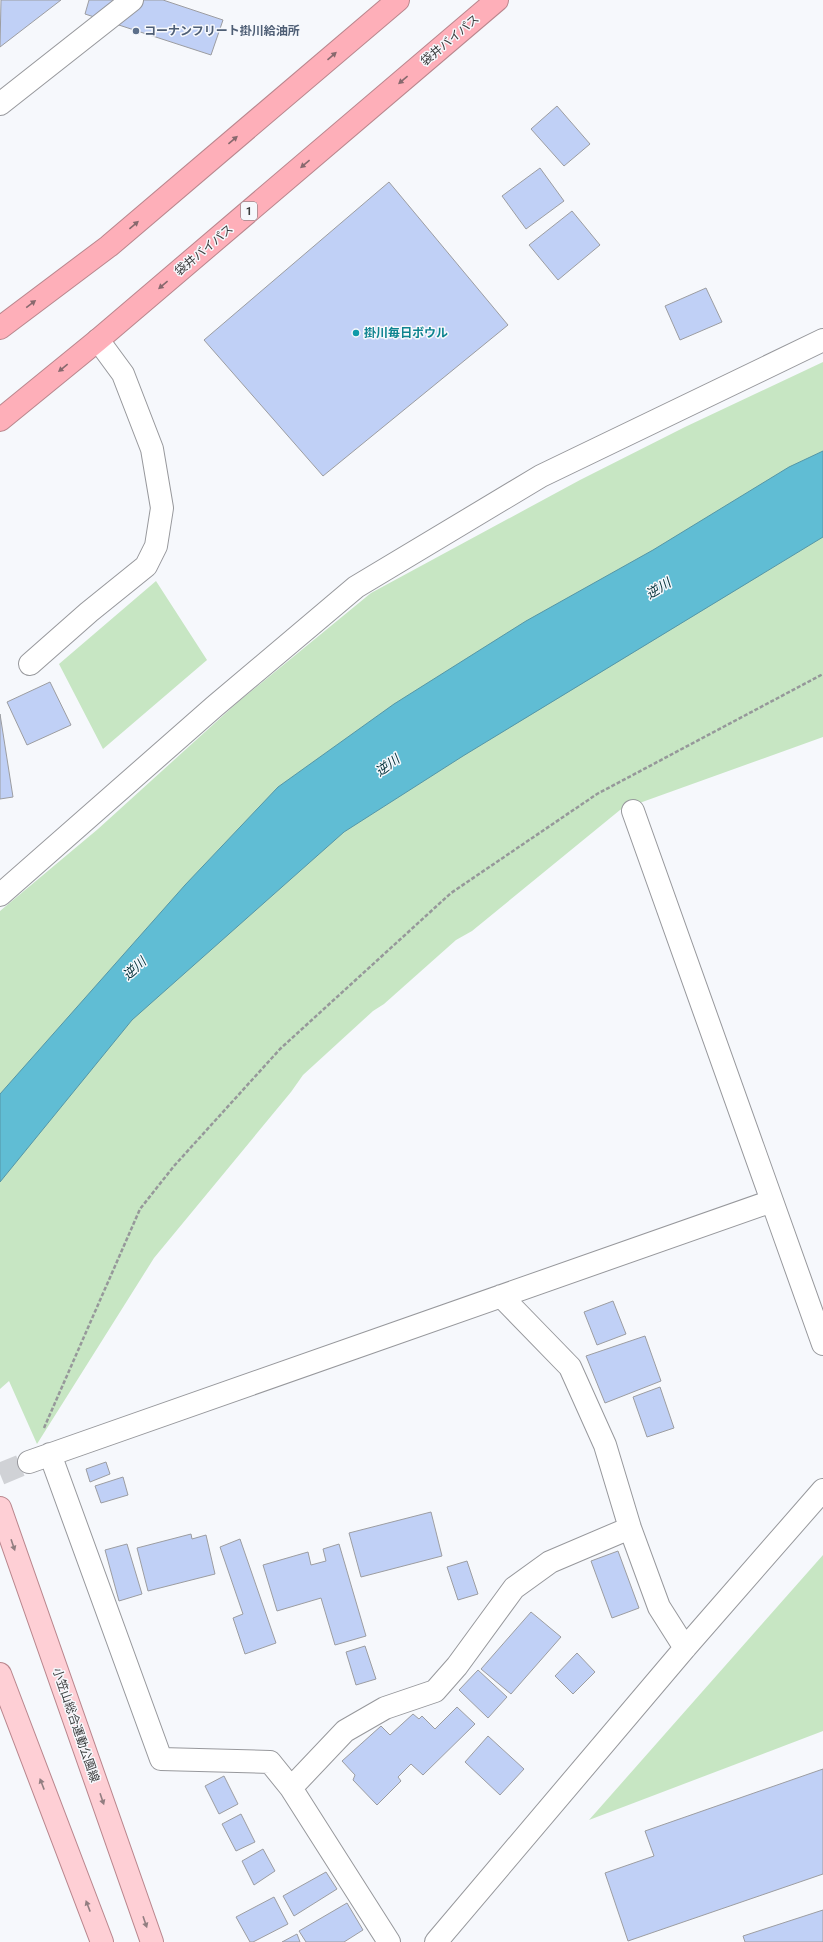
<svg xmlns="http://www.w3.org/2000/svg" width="823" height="1942" font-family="Roboto,'Noto Sans JP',sans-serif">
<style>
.green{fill:#c7e6c3}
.water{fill:#60bdd4;stroke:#5596a6}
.building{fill:#c0d0f6;stroke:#9c9da1}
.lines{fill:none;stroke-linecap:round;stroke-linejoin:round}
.minor-tunnel{stroke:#d0d2d6;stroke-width:22;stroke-dasharray:22 11;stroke-linecap:butt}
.minor-casing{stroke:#97989c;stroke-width:24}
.major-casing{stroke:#b9868d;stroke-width:24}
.highway-casing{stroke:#b9868d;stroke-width:24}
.path{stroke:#96989a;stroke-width:2.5;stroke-dasharray:4 2;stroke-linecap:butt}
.minor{stroke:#fff;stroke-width:22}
.major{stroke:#fecfd5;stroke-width:22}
.highway{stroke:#feafb9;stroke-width:22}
.oneway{fill:#88696e}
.oneway2{fill:#927e81}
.service-dot{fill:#5c6f8a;stroke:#f6f8fc;stroke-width:1.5}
.culture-dot{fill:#0f9aa8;stroke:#f6f8fc;stroke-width:1.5}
.labels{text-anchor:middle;stroke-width:3;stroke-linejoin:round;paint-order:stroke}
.shield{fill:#f6f8fc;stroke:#727476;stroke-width:1}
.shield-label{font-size:11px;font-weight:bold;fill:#3a3b3c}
.service-label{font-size:12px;font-weight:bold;fill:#4e5e75;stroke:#f6f8fc;text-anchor:start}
.street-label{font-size:12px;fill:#3a3b3c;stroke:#f6f8fc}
.culture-label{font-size:12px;font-weight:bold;fill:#0d838f;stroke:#f6f8fc;text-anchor:start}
.water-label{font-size:13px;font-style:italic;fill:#002f38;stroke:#f6f8fc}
</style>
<rect width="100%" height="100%" fill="#f6f8fc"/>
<path class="green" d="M823 362V737L620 810 472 931 456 940 384 1004 373 1011 303 1075 291 1092 154 1258 37 1444 9 1381 0 1389V911L98 829 238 702 371 593 580 480 685 427Z
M156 581 207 660 103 749 59 664Z
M823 1555V1731L589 1820Z"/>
<path class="water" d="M823 451V537L463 756 344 832 132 1020 0 1182V1094L185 885 278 787 394 704 526 621 653 550 789 467Z"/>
<path class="building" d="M1 0H61L0 47Z
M89 0H163L223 20 211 55 85 14Z
M557 106 590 144 564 166 531 129Z
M540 168 564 201 526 229 502 196Z
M389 182 508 325 323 476 204 340Z
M572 211 600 245 558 280 529 245Z
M706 288 722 322 680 340 665 306Z
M50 682 71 725 27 745 7 702Z
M0 714 13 797 0 799Z
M613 1301 626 1334 597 1345 584 1312Z
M645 1336 661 1381 605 1403 586 1356Z
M660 1387 674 1428 647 1437 633 1397Z
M106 1462 110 1474 90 1482 86 1469Z
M123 1477 128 1495 101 1503 95 1486Z
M431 1512 442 1556 361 1577 349 1533Z
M191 1534 192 1539 206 1535 215 1574 148 1591 137 1548Z
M240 1539 276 1643 245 1654 233 1618 243 1614 220 1547Z
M127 1544 142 1594 119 1601 105 1550Z
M339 1544 366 1636 335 1645 321 1598 277 1611 263 1565 308 1552 311 1565 326 1561 323 1549Z
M618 1551 639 1608 612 1618 591 1561Z
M467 1561 478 1594 458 1600 447 1567Z
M531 1612 561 1637 511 1694 481 1669Z
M365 1646 376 1679 356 1685 346 1652Z
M577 1653 595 1672 573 1694 555 1676Z
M478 1670 507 1697 488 1718 459 1690Z
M457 1707 475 1724 423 1775 411 1764 398 1777 401 1781 377 1805 353 1780 355 1775 342 1761 381 1726 390 1735 413 1714 419 1719 422 1716 435 1729Z
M488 1736 524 1769 500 1795 465 1762Z
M823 1769V1874L628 1941 605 1873 654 1856 645 1831Z
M224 1776 238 1804 219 1814 205 1786Z
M241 1814 255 1842 236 1851 222 1824Z
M263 1849 275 1871 254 1885 242 1861Z
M326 1872 337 1889 294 1916 283 1896Z
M274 1897 288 1924 253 1942H250L236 1917Z
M347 1903 363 1930 344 1942H306L299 1931Z
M823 1910V1942H745L743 1936Z
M297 1934 300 1942H282Z"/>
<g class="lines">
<path class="minor-tunnel" d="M0 1474 29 1462"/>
<defs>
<path id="minor" d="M0 104 132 0
M30 664 89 612 146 566 156 546 162 508 152 449 123 374 98 340
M633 811 823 1344
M0 895 215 706 356 587 541 476 823 340
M501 1296 570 1367 605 1445 630 1528 659 1607 685 1648
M50 1454 161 1759 270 1762 291 1788 389 1942
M29 1462 772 1201
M291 1788 345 1731 385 1708 435 1691 457 1666 514 1588 550 1562 630 1528
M436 1942 685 1648 823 1490"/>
<path id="major" d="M0 1508 152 1942
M0 1674 102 1942"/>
<path id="highway" d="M0 328 109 246 398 0
M0 420 98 340 497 0"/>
</defs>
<use href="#minor" class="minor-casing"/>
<use href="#major" class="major-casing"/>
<use href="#highway" class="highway-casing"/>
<path class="path" d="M44 1428 140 1209 174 1166 280 1049 451 893 597 794 823 674"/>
<use href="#minor" class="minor"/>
<use href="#major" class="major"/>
<use href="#highway" class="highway"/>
</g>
<defs><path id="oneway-solid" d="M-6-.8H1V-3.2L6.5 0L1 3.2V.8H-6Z"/></defs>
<g class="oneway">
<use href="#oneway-solid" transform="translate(332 56) rotate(-41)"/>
<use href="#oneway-solid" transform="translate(403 80) rotate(140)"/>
<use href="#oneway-solid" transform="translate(233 140) rotate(-40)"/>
<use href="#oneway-solid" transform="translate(305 164) rotate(140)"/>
<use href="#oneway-solid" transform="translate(134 225) rotate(-40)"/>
<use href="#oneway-solid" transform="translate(163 285) rotate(140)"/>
<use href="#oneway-solid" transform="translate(31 304) rotate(-37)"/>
<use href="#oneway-solid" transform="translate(63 368) rotate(141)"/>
</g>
<g class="oneway2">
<use href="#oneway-solid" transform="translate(13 1545) rotate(71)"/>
<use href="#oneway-solid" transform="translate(42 1784) rotate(-111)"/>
<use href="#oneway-solid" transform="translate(102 1799) rotate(71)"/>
<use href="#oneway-solid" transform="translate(88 1906) rotate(-111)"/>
<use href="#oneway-solid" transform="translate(145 1922) rotate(71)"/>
</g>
<circle class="service-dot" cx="136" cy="31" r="4"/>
<circle class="culture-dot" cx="356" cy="333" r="4"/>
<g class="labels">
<rect class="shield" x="241" y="202" width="16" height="18" rx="3"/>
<g class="shield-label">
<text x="249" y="215">1</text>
</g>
<g class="service-label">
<text x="144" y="35">コーナンフリート掛川給油所</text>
</g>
<g class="street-label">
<text transform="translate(450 40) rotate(-40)" y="4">袋井バイパス</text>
<text transform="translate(204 250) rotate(-40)" y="4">袋井バイパス</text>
<text transform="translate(76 1725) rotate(71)" y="4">小笠山総合運動公園線</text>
</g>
<g class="culture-label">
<text x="364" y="337">掛川毎日ボウル</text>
</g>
<g class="water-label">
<text transform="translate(658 588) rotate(-32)" y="5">逆川</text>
<text transform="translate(387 765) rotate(-36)" y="5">逆川</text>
<text transform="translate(134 968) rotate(-42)" y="5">逆川</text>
</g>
</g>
</svg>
